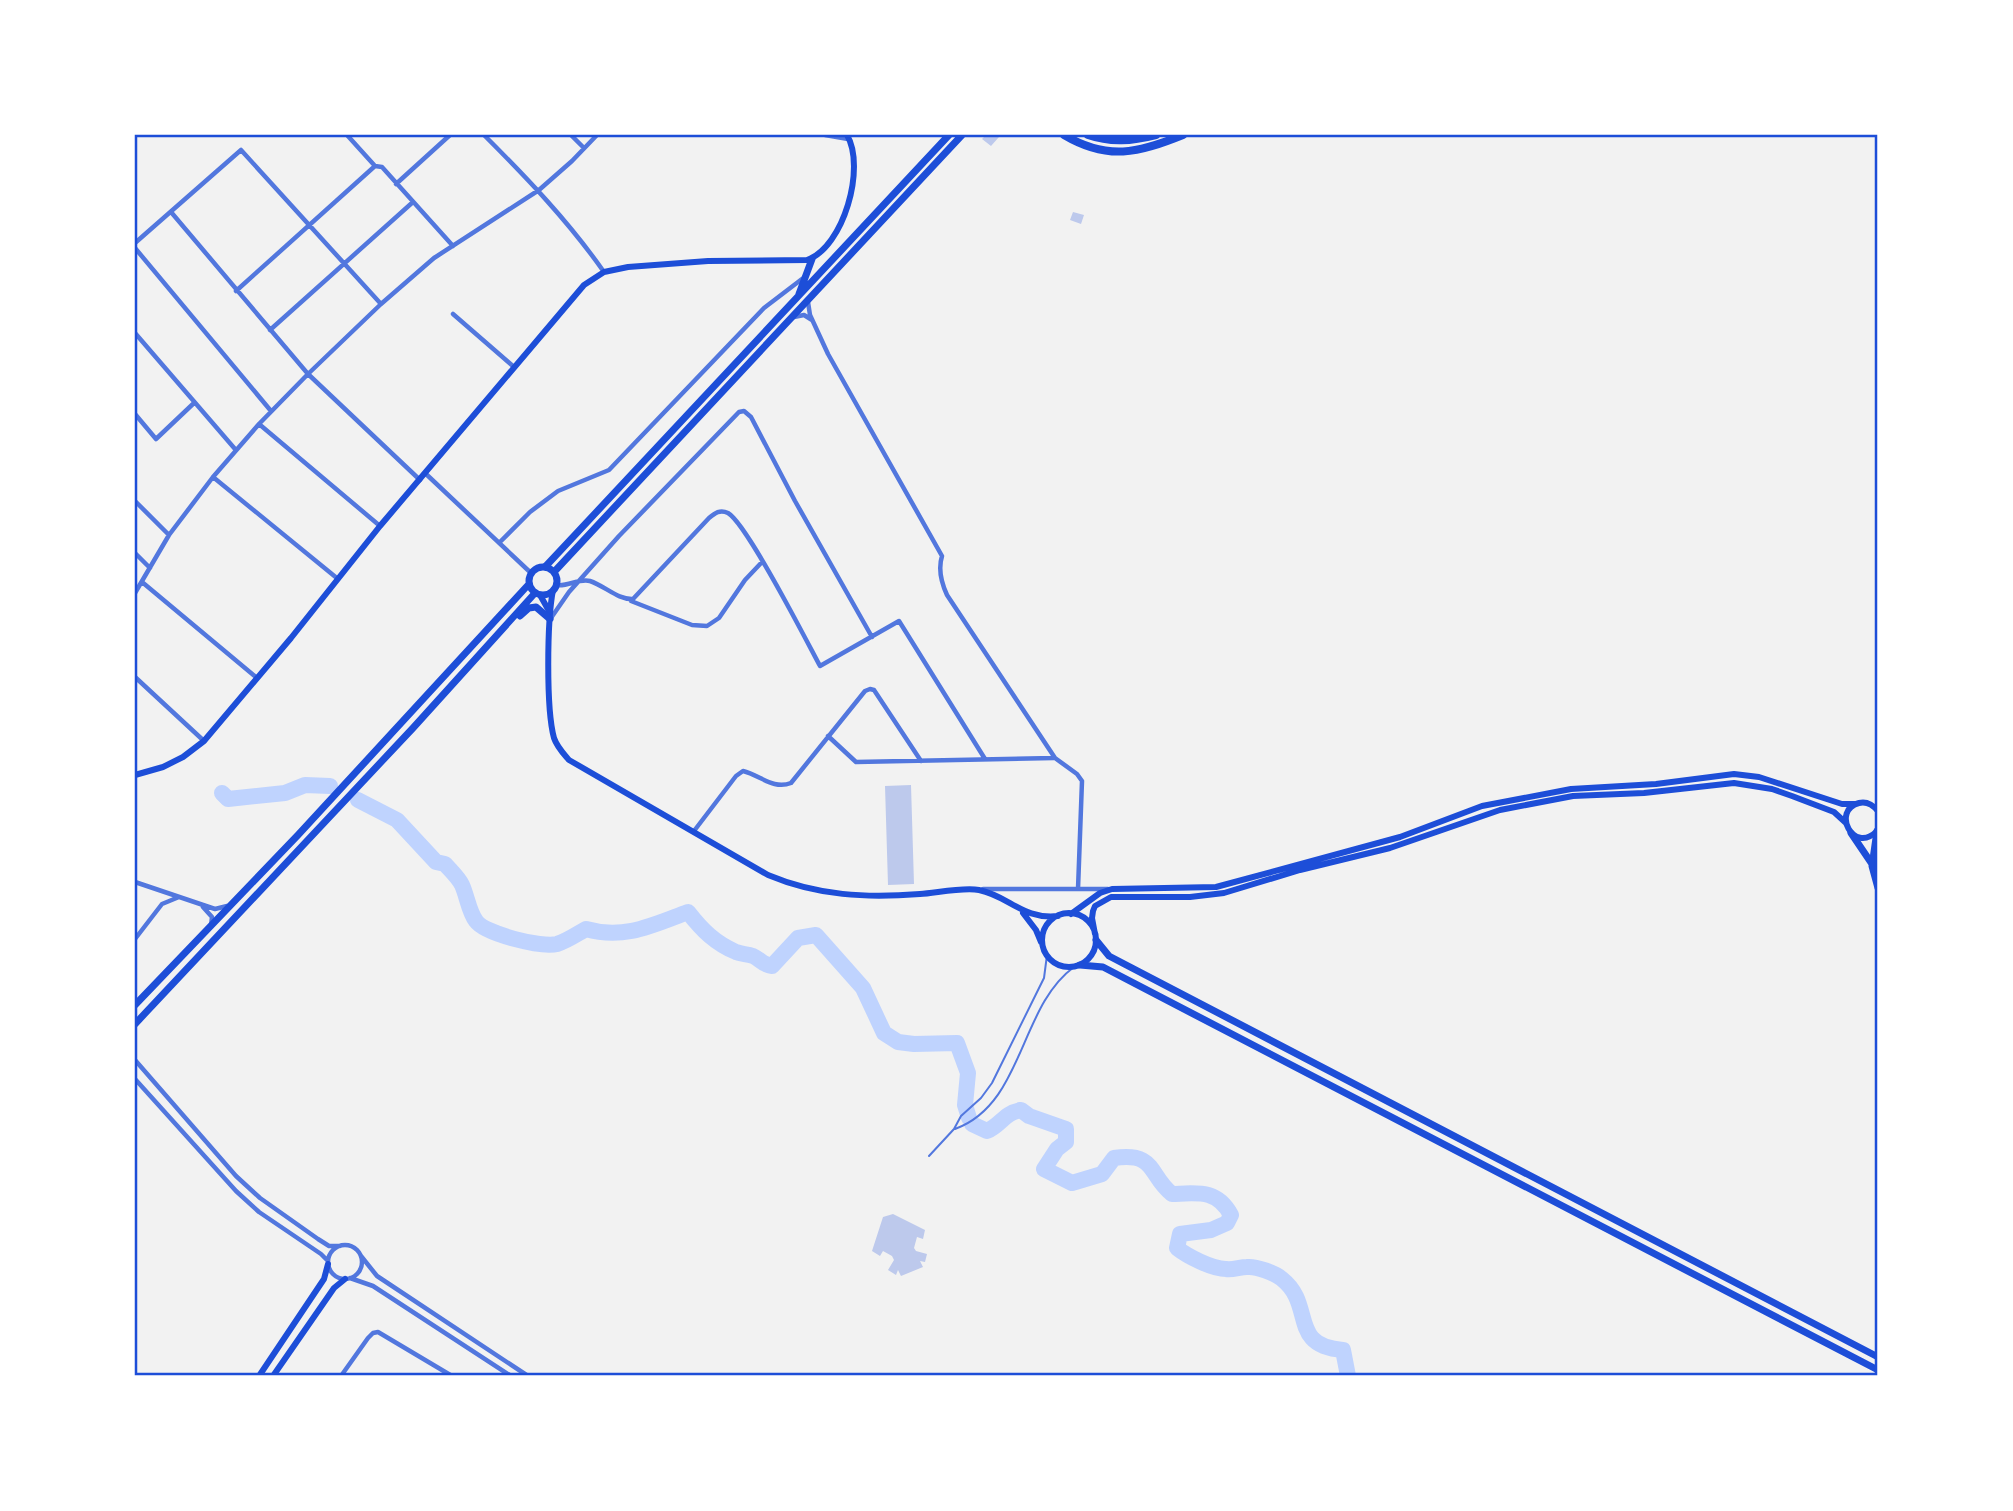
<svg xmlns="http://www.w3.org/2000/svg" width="2013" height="1511" font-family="'Noto Serif',serif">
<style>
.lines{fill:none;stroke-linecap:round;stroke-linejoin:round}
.river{stroke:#bfd3fe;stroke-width:16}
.building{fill:#bdc9ec}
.service{stroke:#5277de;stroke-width:2}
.minor{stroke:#5277de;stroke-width:4.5}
.secondary{stroke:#1d4ed8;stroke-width:6}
.primary{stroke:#1d4ed8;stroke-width:7}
.trunk{stroke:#1d4ed8;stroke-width:7}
.motorway{stroke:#1d4ed8;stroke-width:8}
.neatline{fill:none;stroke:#1d4ed8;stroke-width:2.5}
</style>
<rect width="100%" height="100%" fill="#f2f2f2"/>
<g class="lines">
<path class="river" d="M222 793 228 799 285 793 305 785 330 786
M358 800 397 820 436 862 445 864C451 871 458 877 462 885 467 896 469 912 476 921 485 934 542 948 557 944 567 941 577 934 586 929 624 940 653 925 688 912 702 930 715 943 736 952 741 954 747 954 753 956 760 959 763 965 772 966L798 938 816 935 863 988 884 1033 898 1042 914 1044 957 1043 968 1073 965 1105 969 1118
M972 1124 987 1131C1001 1125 1004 1113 1021 1110L1029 1116 1066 1129V1142L1057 1149 1044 1169 1072 1183 1102 1174 1114 1158C1157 1152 1148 1175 1172 1194 1198 1193 1217 1189 1231 1215L1227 1223 1211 1230 1180 1234 1177 1248C1187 1256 1212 1269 1226 1269 1233 1270 1240 1267 1247 1267 1256 1266 1275 1273 1282 1279 1315 1305 1288 1346 1343 1350L1348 1376"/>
</g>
<path class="building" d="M986 135H996L999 137 991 146 982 139Z
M1073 212 1084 215 1081 224 1070 220Z
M911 785 914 884 888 885 885 786Z
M893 1214 925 1230 923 1239 917 1237 914 1248 916 1251 927 1254 925 1262 920 1261 923 1267 901 1276 898 1270 896 1275 888 1270 894 1260 892 1256 883 1251 880 1256 872 1251 883 1217Z"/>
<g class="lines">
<path class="service" d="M955 1129C1024 1104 1019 1007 1074 967
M929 1156 954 1129 961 1116 981 1098 992 1083 1044 978 1047 955"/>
<path class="minor" d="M347 135 375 166 382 167 453 246
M484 135C527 178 569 222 604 272
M571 135 584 148
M825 135 848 139
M396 184 450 135
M171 212 308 374 420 480
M135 243 241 150 381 304
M135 248 271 411
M236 291 375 166
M808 302 810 315 828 354 942 556C938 569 941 582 947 595L1055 758 1077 774 1082 781 1078 889
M453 314 514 367
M794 317 804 315 812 320
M270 330 413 202
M135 333 235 449
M135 414 156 439 194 403
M259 424 380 526
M426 474 531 573
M213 477 338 579
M135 501 169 535
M499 543 530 512 558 491 609 470 764 308 802 279
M135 553 150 568
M142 582 257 678
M556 585C568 587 579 578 590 581 605 586 618 600 633 599L709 518C715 513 720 509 728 513 747 524 806 640 820 666L899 621 985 759
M135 593 169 535 213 477 259 424 308 374 381 304 434 258 539 190 572 161 597 135
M631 601 692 625 707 626 719 618 745 580 762 562
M551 618 569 592 619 536 739 412 744 411 751 417 795 501 872 637
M135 677 204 741
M828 736 856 762 1054 758
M694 831 736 776 743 771C760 775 773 790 791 783L865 691 870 689 874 690 921 761
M135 882 215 909 227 906
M983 889H1108
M203 907 212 917 211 926
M135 939 162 904 179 897
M135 1060 236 1176 260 1198 318 1239 329 1246H340
M135 1079 236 1191 259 1212 321 1254 328 1261
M328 1262a17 17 0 1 1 34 0a17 17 0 1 1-34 0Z
M361 1256 377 1276 528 1376
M350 1278 373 1286 511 1376
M341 1376 368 1338 373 1333 378 1332 452 1376"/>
<path class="secondary" d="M553 590C547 621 546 709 554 738 557 747 563 753 569 760L768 875C818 896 866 898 920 894 936 893 963 887 979 890 1009 896 1023 920 1058 916
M540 595 549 611
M135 775 163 767 183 757 204 741 291 638 380 526 584 285 604 272 628 267 708 261 807 260C844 247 866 167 847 135
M1877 831C1853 855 1831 810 1859 803 1867 801 1873 805 1878 811
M1023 913 1036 930 1041 942
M1042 940a27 27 0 1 1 54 0a27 27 0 1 1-54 0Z
M1071 914 1100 893 1112 889 1216 887 1400 837 1482 806 1571 789 1656 784 1734 774 1759 777 1842 804H1856
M1095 934 1092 918 1093 911 1095 906 1111 897H1190L1224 893 1300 870 1390 848 1500 810 1573 796 1644 793 1734 783 1772 789 1792 796 1834 812 1846 823
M259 1376 324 1279 328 1264
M273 1376 334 1288 345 1279"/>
<path class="primary" d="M799 294 812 259
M529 581a14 14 0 1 1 28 0a14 14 0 1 1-28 0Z
M545 567 949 135
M554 572 962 135
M520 616 529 608 536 607 550 619
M135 1005 298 835 529 584
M135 1024 413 728 535 593"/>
<path class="trunk" d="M1877 831 1872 866 1878 888
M1851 833 1872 864
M1096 940 1109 956 1878 1357
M1080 965 1103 967 1878 1370"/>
<path class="motorway" d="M1064 135C1108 161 1138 153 1183 135
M1088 135C1111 143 1132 141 1156 135"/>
</g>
<rect width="2013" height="1511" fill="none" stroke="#ffffff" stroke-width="273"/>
<rect x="136" y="136" width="1740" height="1238" class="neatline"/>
</svg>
